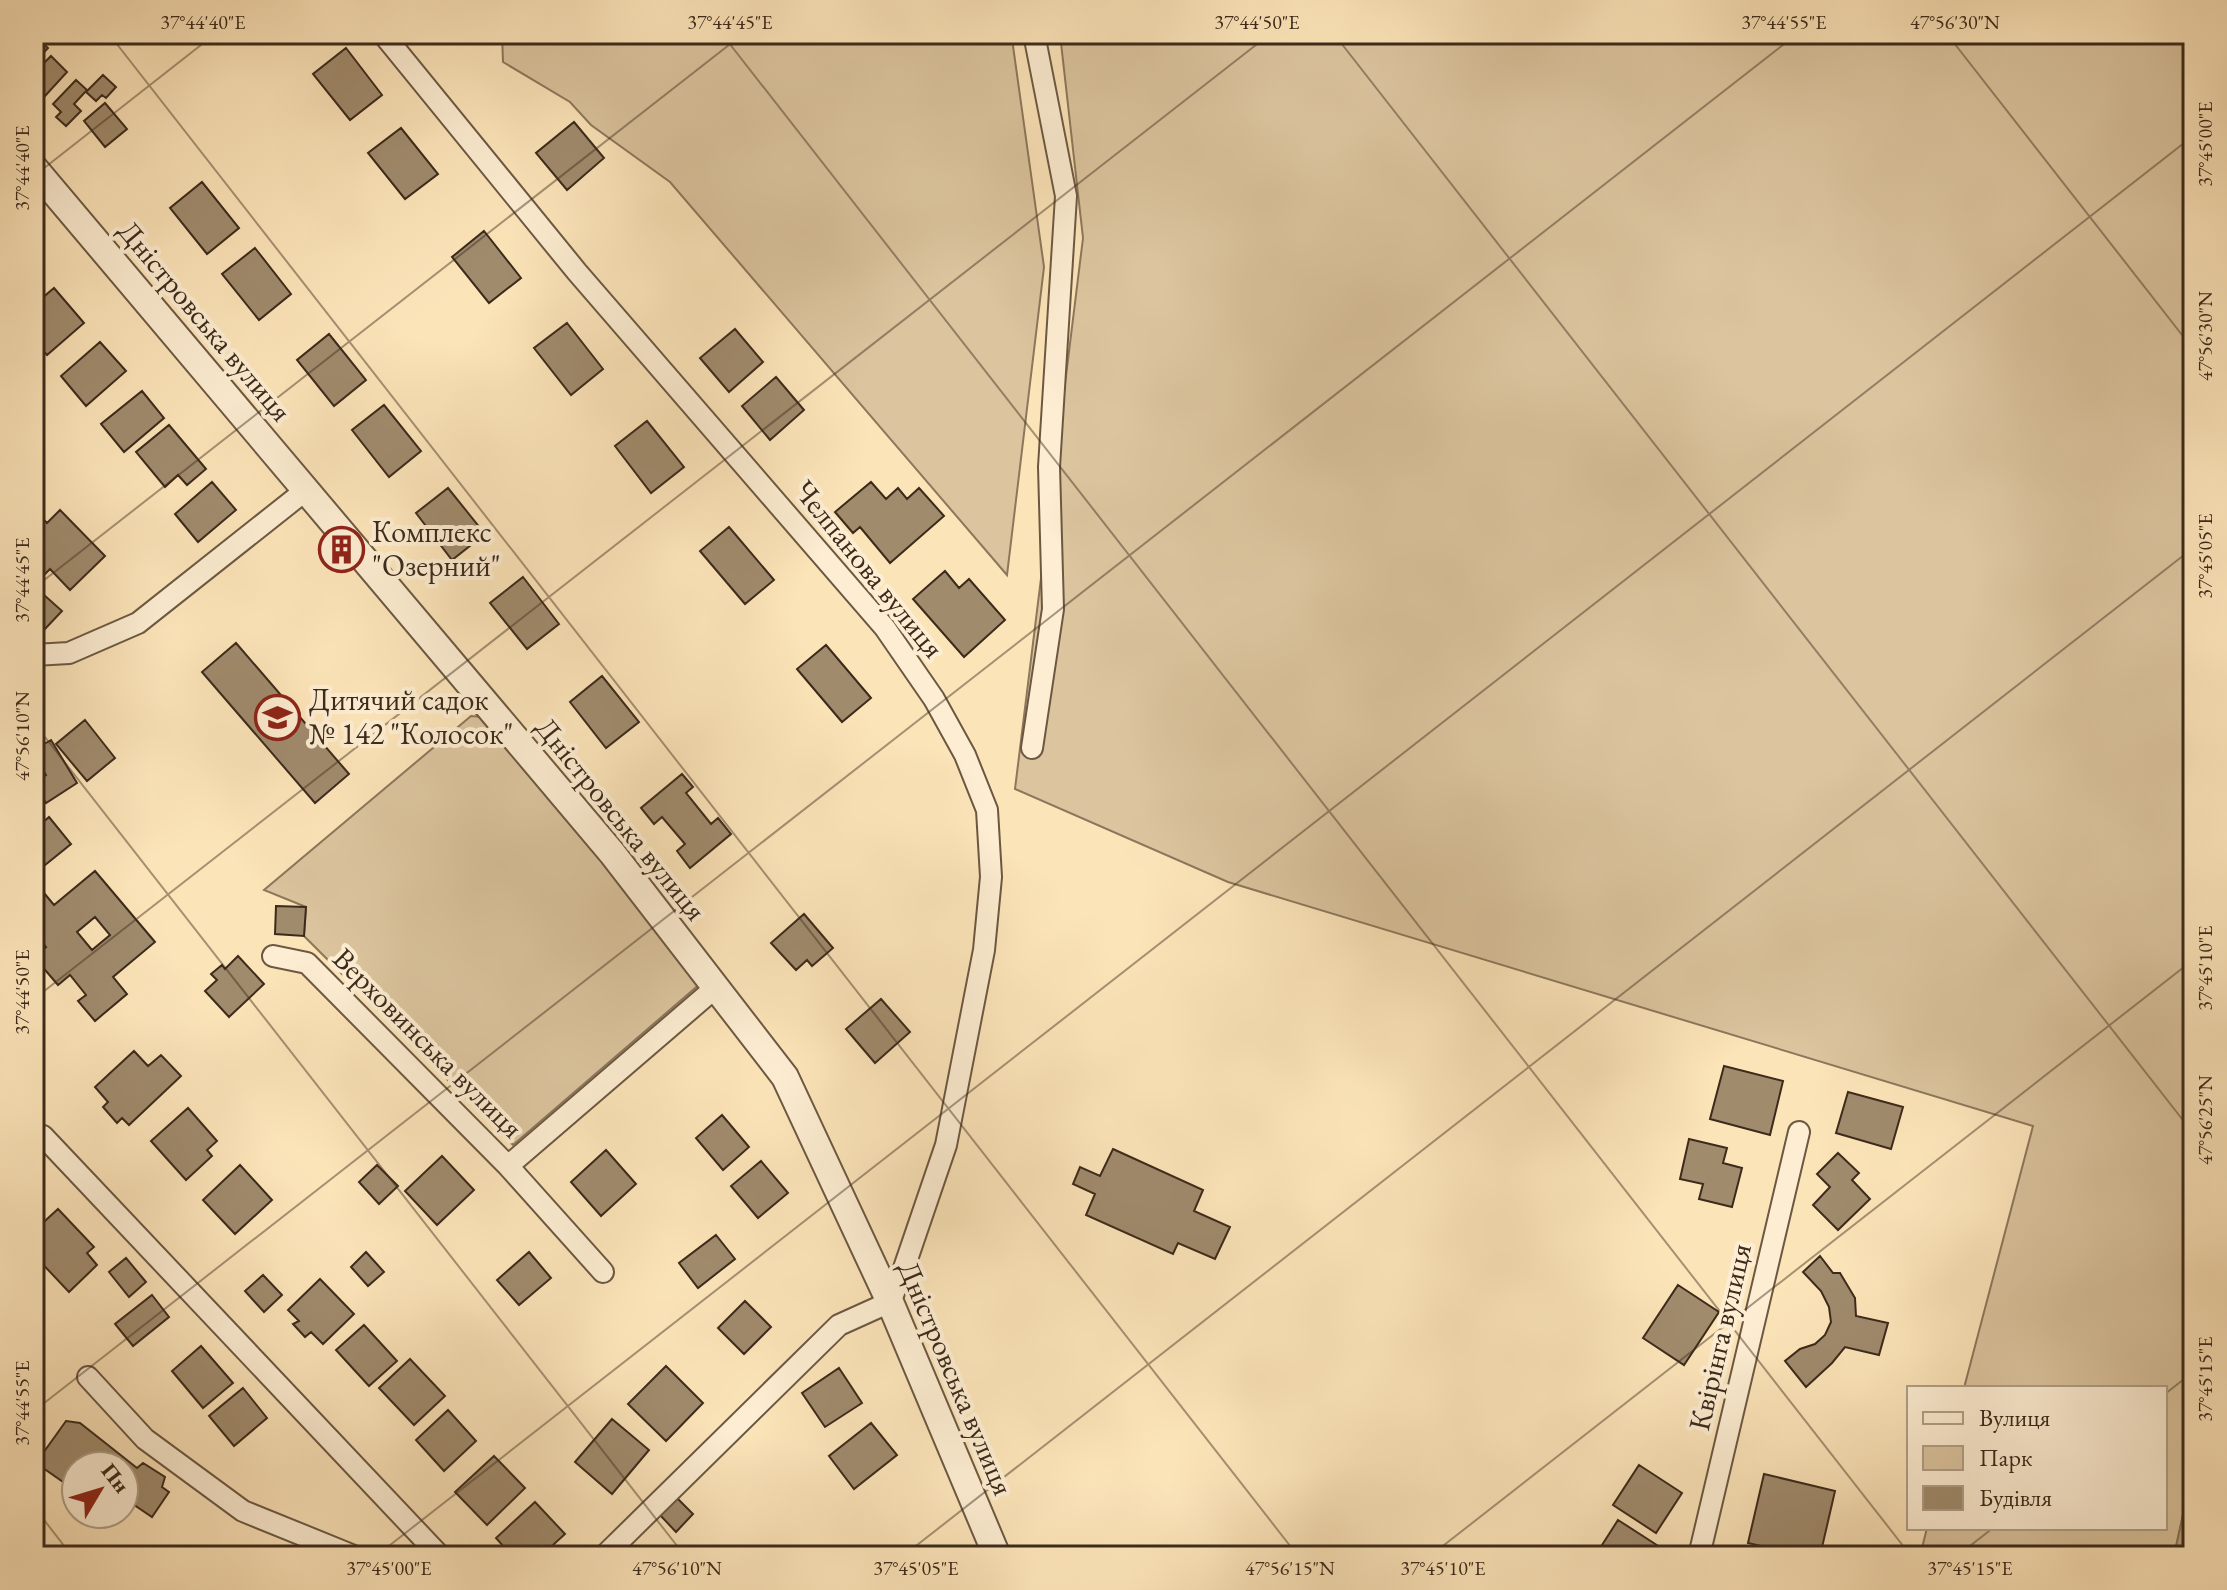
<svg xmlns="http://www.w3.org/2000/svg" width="2227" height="1590" font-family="'EB Garamond',serif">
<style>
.green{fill:#dbc49e;stroke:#8c775c;stroke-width:2}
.water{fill:#bba583;stroke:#887459;stroke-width:2}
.building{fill:#a08b6d;stroke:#3c2a1b;stroke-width:2;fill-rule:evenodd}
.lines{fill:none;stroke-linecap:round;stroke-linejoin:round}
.minor-casing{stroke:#6c5842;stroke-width:24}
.tertiary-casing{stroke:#6c5842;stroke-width:30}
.minor{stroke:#fdedd2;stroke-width:20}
.tertiary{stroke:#fdedd2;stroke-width:26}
.ticks{fill:none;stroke:#3c2a1b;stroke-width:2;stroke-opacity:0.45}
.labels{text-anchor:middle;stroke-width:8;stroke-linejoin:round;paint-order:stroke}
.street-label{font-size:30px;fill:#3c2a1b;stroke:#fdedd2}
.poi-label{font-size:30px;fill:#3c2a1b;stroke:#fdedd2;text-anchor:start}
.neatline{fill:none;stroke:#3c2a1b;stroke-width:3}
.ticks-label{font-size:20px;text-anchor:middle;fill:#3c2a1b}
</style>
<rect width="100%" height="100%" fill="#fce4b9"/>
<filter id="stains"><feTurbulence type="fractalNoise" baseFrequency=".0025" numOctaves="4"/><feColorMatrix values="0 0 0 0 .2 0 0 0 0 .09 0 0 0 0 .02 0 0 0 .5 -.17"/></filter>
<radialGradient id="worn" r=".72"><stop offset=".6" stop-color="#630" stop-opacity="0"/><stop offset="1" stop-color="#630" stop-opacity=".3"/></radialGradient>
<path class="green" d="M502 34H1014L1013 46 1044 267 1007 575 670 182 591 125 570 102 503 62Z
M1060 34H2193V1469L2174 1556H1920L1927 1528H2165V1388H1964L2033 1126 1228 882 1015 789 1083 238Z
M471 716 483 717 606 859 701 983 513 1145 304 936 306 907 264 890Z"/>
<path class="water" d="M2193 1469V1556H2174Z"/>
<path class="building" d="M34 35 48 48 34 63Z
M346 48 382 95 350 120 313 74Z
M51 56 67 72 45 96 34 85V73Z
M103 75 116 87 106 98 102 95 96 101 86 92Z
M76 80 87 90 74 104 81 111 66 126 56 117 61 112 53 104Z
M105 103 127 129 105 147 84 121Z
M574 122 604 158 567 190 536 153Z
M401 128 438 174 405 199 368 153Z
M202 182 239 228 207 254 170 208Z
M484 231 521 278 489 303 452 257Z
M255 248 291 294 259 320 222 274Z
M54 288 84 323 47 355 34 340V305Z
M567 323 603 369 571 395 534 348Z
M735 329 763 362 729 392 700 358Z
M329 334 366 380 334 406 297 360Z
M100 342 126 371 86 406 61 376Z
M776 377 804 410 770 440 742 406Z
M142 391 164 418 124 452 101 424Z
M384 405 421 451 389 477 352 430Z
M647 421 684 467 651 493 615 446Z
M169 425 206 469 187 485 178 475 165 487 136 452Z
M212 482 236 510 198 542 175 514Z
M871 482 886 499 898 488 907 499 919 488 944 516 890 563 860 527 853 533 835 512Z
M448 488 485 534 452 560 416 513Z
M60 510 105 556 70 590 50 569 43 576 34 566V526L42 518 47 523Z
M729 527 774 580 745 604 700 551Z
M337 537 353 555 344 562 329 544Z
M945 571 959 588 969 579 1005 620 964 657 913 599Z
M523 577 559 624 527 649 490 603Z
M34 586 62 611 43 631 34 623Z
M236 643 349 774 315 803 202 672Z
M826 645 871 698 842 722 797 669Z
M602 676 639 722 606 748 570 702Z
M85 720 115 758 87 781 56 744Z
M51 740 77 783 46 803 34 784 46 775 34 756V750Z
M682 774 693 787 686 793 711 824 718 818 731 834 690 868 677 851 685 844 662 817 654 824 641 808Z
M49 817 71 844 34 874V830Z
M95 871 155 942 113 977 127 994 95 1021 78 1001 86 995 70 975 58 985 34 957 46 947 34 932V891L39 887 54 905ZM95 917 110 935 92 950 77 932Z
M276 906 306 907 304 936 275 934Z
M804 914 833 948 812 966 807 960 796 970 771 943Z
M238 956 264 984 229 1017 205 991 217 980 211 974 222 965 225 969Z
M881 999 910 1032 875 1063 846 1029Z
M134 1051 148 1066 161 1055 181 1076 129 1125 122 1118 117 1123 103 1107 108 1102 95 1087Z
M1724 1066 1783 1081 1770 1135 1710 1119Z
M1848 1092 1903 1107 1891 1149 1836 1133Z
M188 1108 217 1141 207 1150 212 1156 186 1180 151 1141Z
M722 1115 749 1147 723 1170 696 1138Z
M1689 1139 1727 1148 1723 1163 1742 1168 1732 1207 1699 1199 1703 1184 1680 1179Z
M1113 1149 1203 1190 1194 1211 1230 1227 1215 1259 1178 1243 1173 1254 1086 1215 1095 1194 1073 1184 1080 1167 1100 1176Z
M606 1150 636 1184 601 1216 571 1182Z
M1838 1153 1859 1173 1852 1180 1870 1199 1838 1230 1813 1205 1830 1187 1817 1174Z
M442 1156 474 1190 437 1225 405 1191Z
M761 1161 788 1193 758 1218 731 1186Z
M240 1165 272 1200 235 1234 203 1200Z
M377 1165 398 1186 379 1204 359 1182Z
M58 1209 94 1247 87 1253 97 1265 69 1292 34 1255V1231Z
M716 1235 735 1259 698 1288 679 1263Z
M366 1252 384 1272 368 1286 351 1267Z
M529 1252 551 1278 519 1305 497 1280Z
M1820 1256 1833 1273H1840L1855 1298 1856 1316 1888 1323 1879 1355 1845 1347 1832 1363 1806 1387 1785 1361 1800 1349 1815 1344 1825 1335 1831 1322 1829 1307 1821 1291 1803 1272Z
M126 1258 146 1282 129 1297 109 1272Z
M263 1275 282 1295 264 1312 245 1291Z
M320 1279 354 1314 323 1344 311 1332 305 1337 293 1324 299 1321 288 1310Z
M1678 1285 1719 1312 1684 1365 1643 1338Z
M152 1295 169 1317 133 1346 115 1324Z
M745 1301 771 1327 744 1354 718 1328Z
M364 1325 397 1361 369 1386 336 1350Z
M201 1346 233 1383 203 1408 172 1371Z
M410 1359 445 1396 414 1425 379 1388Z
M666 1366 703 1403 666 1441 628 1404Z
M839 1368 862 1403 825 1427 802 1393Z
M243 1388 267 1418 234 1446 209 1416Z
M448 1410 476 1441 444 1471 416 1440Z
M612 1419 649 1450 612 1494 575 1462Z
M66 1421 80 1423 137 1468 143 1463 165 1477 162 1487 169 1492 152 1517 124 1498V1466H76V1491L36 1463Z
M871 1423 897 1455 854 1489 829 1456Z
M494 1456 525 1488 487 1525 455 1492Z
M1639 1465 1682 1493 1656 1533 1613 1505Z
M1764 1474 1835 1491 1820 1556H1804L1748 1543Z
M677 1498 693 1514 676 1532 660 1515Z
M535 1502 565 1534 541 1556H512L496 1538Z
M1618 1520 1663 1549 1659 1556H1595Z"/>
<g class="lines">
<defs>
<path id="minor" d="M383 34 577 272 885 628 934 699 965 755 987 810 991 877 984 950 946 1145 903 1271 890 1302 839 1325 604 1556
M34 655 69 653 138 623 306 490
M1032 748 1053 609 1049 467 1066 196 1034 34
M273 956 307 963 508 1166 715 988
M43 1136 440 1556
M508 1166 603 1272
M88 1377 145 1439 243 1511 354 1556
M1699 1556 1799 1132"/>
<path id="tertiary" d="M34 168 612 853 785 1077 890 1302 997 1556"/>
</defs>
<use href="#minor" class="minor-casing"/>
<use href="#tertiary" class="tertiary-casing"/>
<use href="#minor" class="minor"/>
<use href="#tertiary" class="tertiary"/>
</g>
<path class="ticks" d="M109 34 1298 1556M722 34 1911 1556M1334 34 2193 1133M1947 34 2193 349M34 176 215 34M34 588 743 34M34 723 685 1556M34 999 1270 34M2165 1394 2193 1372M34 1411 1797 34M34 1507 72 1556M376 1556 2193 136M903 1556 2193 548M1430 1556 2193 960M1957 1556 1993 1528"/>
<defs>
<symbol id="building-ring" viewBox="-11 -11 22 22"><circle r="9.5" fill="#fdedd2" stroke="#8f2418" stroke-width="1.5"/><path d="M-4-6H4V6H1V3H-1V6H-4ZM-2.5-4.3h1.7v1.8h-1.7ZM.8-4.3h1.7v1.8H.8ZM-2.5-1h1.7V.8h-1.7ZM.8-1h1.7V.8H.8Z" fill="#8f2418"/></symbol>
<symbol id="school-ring" viewBox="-11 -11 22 22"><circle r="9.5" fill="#fdedd2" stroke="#8f2418" stroke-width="1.5"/><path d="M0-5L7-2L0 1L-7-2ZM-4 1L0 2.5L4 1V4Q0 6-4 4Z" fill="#8f2418"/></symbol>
</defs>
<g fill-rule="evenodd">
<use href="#building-ring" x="316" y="524" width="51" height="51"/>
<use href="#school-ring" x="252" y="692" width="51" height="51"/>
</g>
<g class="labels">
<g class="street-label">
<text transform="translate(205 321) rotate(50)" y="10">Дністровська вулиця</text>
<text transform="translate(869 569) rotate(51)" y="10">Челпанова вулиця</text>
<text transform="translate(621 819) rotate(51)" y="10">Дністровська вулиця</text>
<text transform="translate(428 1043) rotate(45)" y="10">Верховинська вулиця</text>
<text transform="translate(1720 1337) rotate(-77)" y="10">Квірінга вулиця</text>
<text transform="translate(956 1378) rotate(67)" y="10">Дністровська вулиця</text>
</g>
<g class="poi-label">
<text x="372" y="542">Комплекс<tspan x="372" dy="34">"Озерний"</tspan></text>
<text x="309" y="710">Дитячий садок<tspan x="309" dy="34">№ 142 "Колосок"</tspan></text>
</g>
</g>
<rect width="2227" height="1590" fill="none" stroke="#fce4b9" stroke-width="88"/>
<rect x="1907" y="1386" width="260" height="144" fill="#fdedd2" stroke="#b09f89" stroke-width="2"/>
<rect x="1923" y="1412" width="40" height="12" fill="#fdedd2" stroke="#b09f89" stroke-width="2"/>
<text x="1979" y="1426" font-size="24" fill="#3c2a1b">Вулиця</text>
<rect x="1923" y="1446" width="40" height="24" fill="#dbc49e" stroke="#b09f89" stroke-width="2"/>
<text x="1979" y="1466" font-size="24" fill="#3c2a1b">Парк</text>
<rect x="1923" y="1486" width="40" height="24" fill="#a08b6d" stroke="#b09f89" stroke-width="2"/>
<text x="1979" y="1506" font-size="24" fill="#3c2a1b">Будівля</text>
<g transform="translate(100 1490) rotate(52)"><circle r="38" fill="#fdedd2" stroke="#b09f89" stroke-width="2"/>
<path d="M0-6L14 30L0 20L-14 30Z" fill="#8f2418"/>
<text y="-12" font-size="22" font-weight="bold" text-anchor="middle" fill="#3c2a1b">Пн</text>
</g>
<rect x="44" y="44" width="2139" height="1502" class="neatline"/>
<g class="ticks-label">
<text x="203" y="29">37°44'40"E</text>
<text x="730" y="29">37°44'45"E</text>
<text x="1257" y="29">37°44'50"E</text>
<text x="1784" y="29">37°44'55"E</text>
<text x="1955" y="29">47°56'30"N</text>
<text transform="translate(2205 144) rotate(-90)" y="7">37°45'00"E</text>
<text transform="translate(22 168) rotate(-90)" y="7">37°44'40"E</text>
<text transform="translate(2205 336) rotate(-90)" y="7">47°56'30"N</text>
<text transform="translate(2205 556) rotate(-90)" y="7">37°45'05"E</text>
<text transform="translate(22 580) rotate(-90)" y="7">37°44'45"E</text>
<text transform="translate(22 736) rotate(-90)" y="7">47°56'10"N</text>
<text transform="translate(2205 968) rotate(-90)" y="7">37°45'10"E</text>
<text transform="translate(22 992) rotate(-90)" y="7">37°44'50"E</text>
<text transform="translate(2205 1120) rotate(-90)" y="7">47°56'25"N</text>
<text transform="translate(2205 1379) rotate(-90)" y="7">37°45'15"E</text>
<text transform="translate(22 1403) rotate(-90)" y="7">37°44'55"E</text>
<text x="389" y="1575">37°45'00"E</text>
<text x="677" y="1575">47°56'10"N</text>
<text x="916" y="1575">37°45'05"E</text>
<text x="1290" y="1575">47°56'15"N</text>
<text x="1443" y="1575">37°45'10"E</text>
<text x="1970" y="1575">37°45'15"E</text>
</g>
<rect width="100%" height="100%" filter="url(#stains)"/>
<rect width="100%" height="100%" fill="url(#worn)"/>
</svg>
